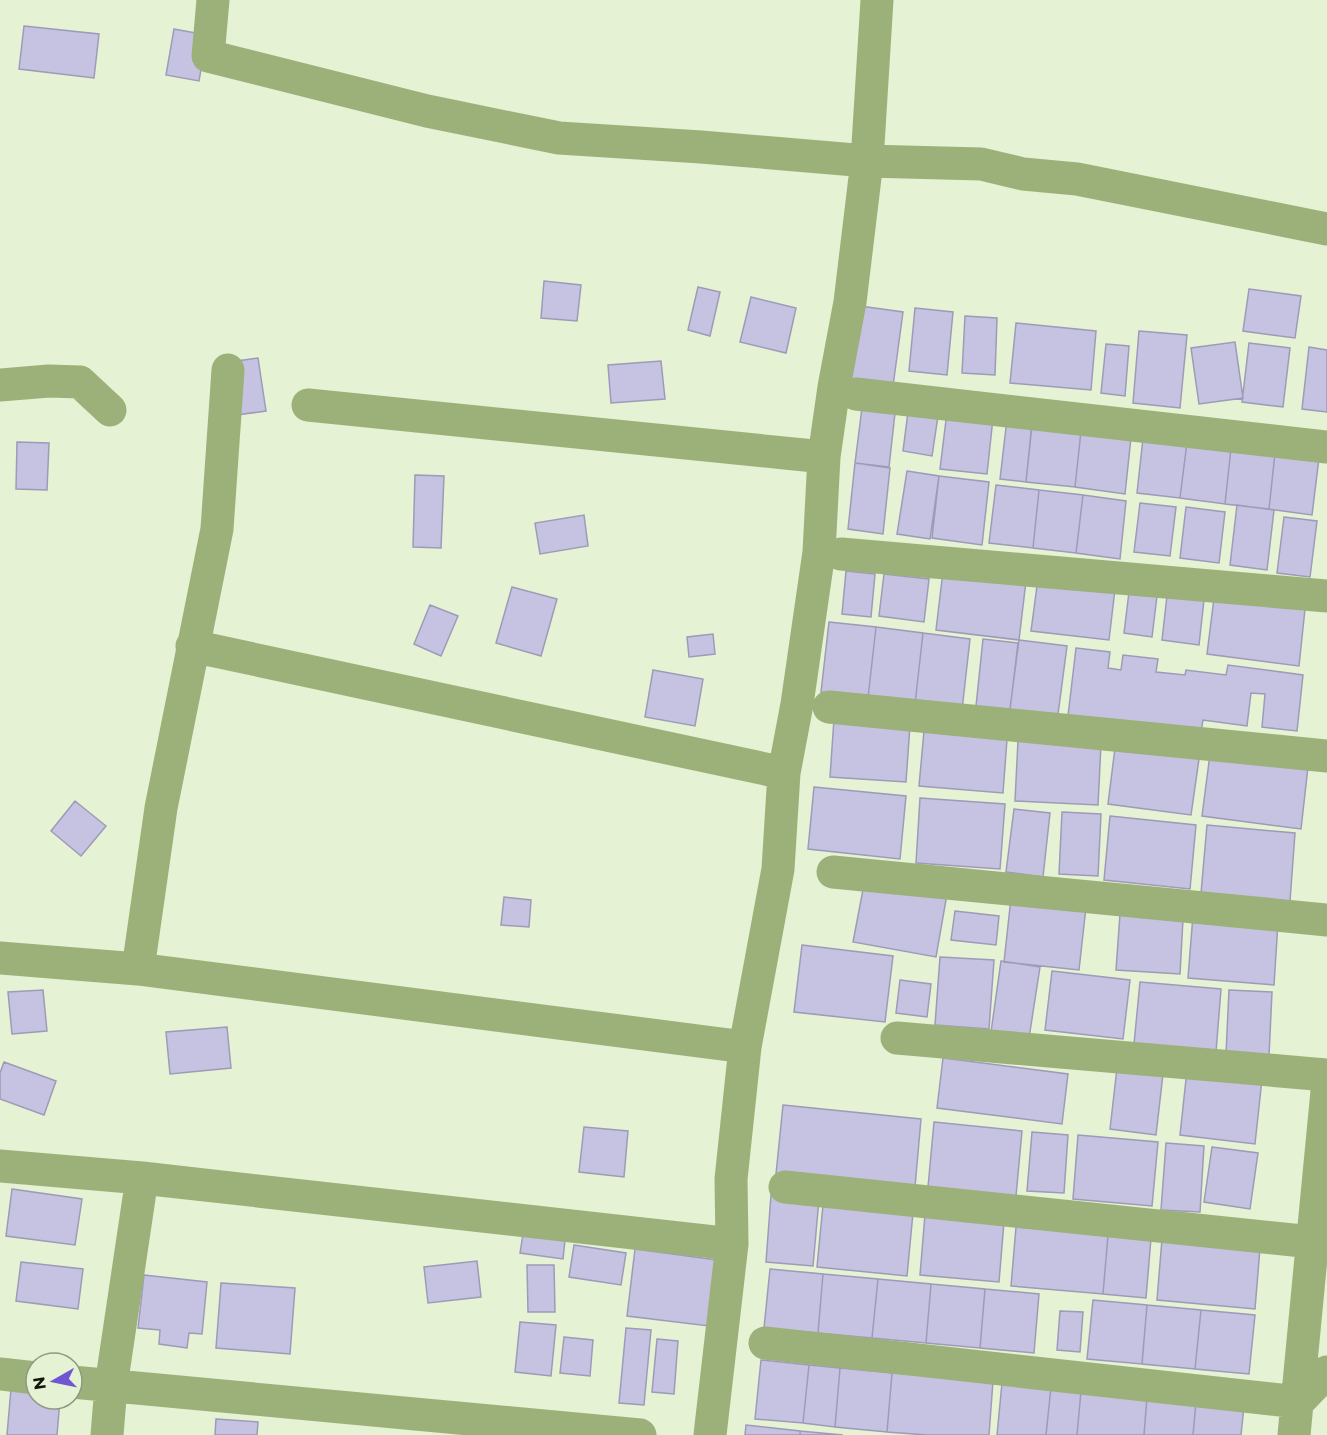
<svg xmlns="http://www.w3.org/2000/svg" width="1327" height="1435" font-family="Montserrat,sans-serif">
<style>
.building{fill:#c5c3e1;stroke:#9d9bb8;stroke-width:1.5}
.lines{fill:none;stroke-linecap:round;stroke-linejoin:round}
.minor{stroke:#9cb17a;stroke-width:33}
</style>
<rect width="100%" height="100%" fill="#e5f2d3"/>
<path class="building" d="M24 26 99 34 94 78 19 69Z
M174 29 207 35 199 81 166 75Z
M544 281 581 285 577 321 541 318Z
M698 287 720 292 710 336 688 330Z
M1249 289 1301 296 1295 338 1243 331Z
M751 297 796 308 786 353 740 342Z
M860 306 903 312 893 386 850 380Z
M915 308 953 312 947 375 909 371Z
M965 316 997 318 995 375 962 373Z
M1016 323 1096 331 1091 390 1010 383Z
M1139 331 1187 335 1180 408 1133 403Z
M1235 342 1243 398 1199 404 1191 348Z
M1249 343 1290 348 1283 407 1242 402Z
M1106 344 1129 346 1125 396 1101 393Z
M1309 347 1327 350V412L1302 409Z
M258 358 266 411 237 415 230 362Z
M661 361 665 399 611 403 608 365Z
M863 400 896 404 889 467 855 463Z
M908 412 938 416 932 456 903 451Z
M947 412 993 418 987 474 940 469Z
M1033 416 1082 422 1075 487 1026 482Z
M1007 419 1032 422 1026 482 1000 479Z
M1082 422 1132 428 1125 494 1075 487Z
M1144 429 1188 434 1180 498 1137 493Z
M1188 434 1232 439 1225 504 1180 498Z
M1232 439 1276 444 1269 509 1225 504Z
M17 442 49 443 47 490 16 489Z
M1276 444 1320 450 1312 515 1269 509Z
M855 463 890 468 883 534 848 529Z
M907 471 939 476 930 539 897 534Z
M415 475 444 476 441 548 413 547Z
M939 476 989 482 982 545 932 538Z
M996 485 1039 490 1033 548 989 543Z
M1039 490 1083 495 1076 553 1033 548Z
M1083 495 1126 501 1120 559 1076 553Z
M1140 503 1176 507 1170 556 1134 552Z
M1237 505 1274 510 1267 570 1230 565Z
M1186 507 1225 512 1219 563 1180 558Z
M584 515 588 546 540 554 535 523Z
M1284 517 1317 521 1310 577 1277 573Z
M846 571 875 574 871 617 842 614Z
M943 571 1026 581 1019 640 936 630Z
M1039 571 1116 581 1109 640 1031 631Z
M884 574 929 579 924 622 879 616Z
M512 587 557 599 541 656 496 643Z
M1168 587 1205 591 1199 645 1162 640Z
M1129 592 1157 596 1152 637 1124 633Z
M1214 598 1305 609 1299 666 1207 654Z
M430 605 458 616 441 656 414 644Z
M829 622 876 627 868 698 821 692Z
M876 627 923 633 915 704 868 698Z
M923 633 970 639 962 710 915 704Z
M713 634 715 654 689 657 687 637Z
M983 639 1018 643 1010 710 976 706Z
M1019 640 1067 646 1057 722 1009 716Z
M1076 648 1110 652 1108 668 1121 670 1123 655 1158 659 1156 672 1185 675 1186 670 1226 675 1228 665 1303 675 1297 731 1262 727 1265 694 1251 693 1247 726 1203 720 1201 732 1068 716Z
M653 670 703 679 695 726 645 717Z
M834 719 910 725 906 782 830 777Z
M924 731 1007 739 1003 793 919 786Z
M1018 740 1101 744 1098 805 1015 801Z
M1115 748 1199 759 1191 815 1108 804Z
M1210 754 1308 767 1301 829 1202 816Z
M814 787 906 796 900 859 808 849Z
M920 798 1005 804 1000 869 916 863Z
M75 801 106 826 81 856 51 831Z
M1014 809 1050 813 1043 877 1006 872Z
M1062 812 1101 814 1098 876 1059 874Z
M1110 816 1196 825 1190 889 1104 880Z
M1207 825 1295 833 1290 901 1201 893Z
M865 879 947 894 936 957 853 942Z
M504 897 531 900 529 927 501 925Z
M1011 898 1086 907 1079 970 1004 962Z
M955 911 999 916 996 945 951 940Z
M1120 914 1183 919 1180 974 1116 970Z
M1193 915 1278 922 1274 985 1188 978Z
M802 945 893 956 885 1022 794 1012Z
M940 957 994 960 989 1029 935 1025Z
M1001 961 1040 967 1029 1038 991 1032Z
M1052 971 1130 980 1123 1039 1045 1030Z
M900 980 931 984 927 1017 896 1013Z
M1140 982 1221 989 1216 1052 1134 1044Z
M43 990 47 1031 12 1034 8 992Z
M1229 990 1272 992 1269 1056 1226 1054Z
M227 1027 231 1068 170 1074 166 1032Z
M943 1058 1068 1074 1062 1124 937 1108Z
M4 1062 56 1081 44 1115 0 1099V1073Z
M1117 1068 1163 1074 1156 1135 1110 1129Z
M1187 1070 1262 1079 1255 1144 1180 1135Z
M783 1105 921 1119 915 1187 776 1174Z
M934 1122 1022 1131 1016 1196 928 1187Z
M584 1127 628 1131 624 1177 579 1172Z
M1032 1132 1068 1135 1064 1193 1027 1191Z
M1078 1135 1158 1142 1152 1206 1073 1199Z
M1166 1143 1204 1146 1200 1212 1161 1210Z
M1212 1147 1258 1153 1250 1209 1204 1202Z
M12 1189 82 1199 75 1245 6 1236Z
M771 1195 819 1199 813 1266 766 1262Z
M823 1205 913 1213 907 1276 817 1267Z
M925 1215 1004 1222 999 1282 920 1275Z
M1016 1227 1108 1235 1103 1294 1011 1286Z
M523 1234 565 1240 563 1259 520 1253Z
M1108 1235 1151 1238 1146 1298 1103 1294Z
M1162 1239 1260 1248 1255 1309 1157 1300Z
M574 1245 626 1253 621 1285 569 1277Z
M635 1249 717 1260 709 1326 627 1316Z
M477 1261 481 1297 428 1303 424 1267Z
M21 1262 83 1269 78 1309 16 1301Z
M527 1265H554L555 1312H528Z
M770 1269 823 1274 818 1333 764 1328Z
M823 1274 878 1279 872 1338 818 1333Z
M144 1275 207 1282 202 1334 189 1333 187 1348 159 1344 160 1330 138 1328Z
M878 1279 931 1284 926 1343 872 1338Z
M221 1283 295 1288 290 1354 216 1348Z
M931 1284 985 1289 980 1348 926 1343Z
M985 1289 1039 1294 1034 1353 980 1348Z
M1093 1300 1147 1305 1142 1364 1087 1359Z
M1147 1305 1201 1310 1195 1369 1142 1364Z
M1201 1310 1255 1315 1249 1374 1195 1369Z
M1060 1311 1083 1312 1080 1352 1057 1350Z
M520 1322 556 1325 551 1376 515 1372Z
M626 1328 651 1330 644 1405 619 1403Z
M564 1337 593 1340 590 1376 560 1373Z
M657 1339 678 1341 674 1394 652 1392Z
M761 1360 809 1365 803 1423 755 1419Z
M809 1365 840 1368 835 1427 803 1423Z
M840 1368 892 1373 887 1432 835 1427Z
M892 1373 993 1381 989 1435H927L887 1432Z
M1002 1383 1051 1387 1046 1435H997Z
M1051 1387 1081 1391 1077 1435H1046Z
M11 1389 36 1391V1399H60L57 1435H7Z
M1081 1391 1147 1397 1144 1435H1077Z
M1147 1397 1196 1402 1193 1435H1144Z
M1196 1402 1244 1406 1241 1435H1193Z
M216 1419 258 1422 257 1435H215Z
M746 1425 800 1431V1435H745Z
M800 1431 843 1435H800Z"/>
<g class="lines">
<path class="minor" d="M213 0 208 56 427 111 559 138 701 147 867 161 981 164 1023 174 1077 179 1327 229
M0 385 49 381 80 382 110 410
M856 394 1327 447
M308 405 824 457
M841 554 1327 596
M192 646 784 773
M829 707 1327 756
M833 872 1327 920
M0 958 138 969 745 1047
M138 969 161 808 217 529 228 370
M897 1038 1327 1075
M0 1166 142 1178 732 1244
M785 1187 1312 1242
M765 1343 1298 1402 1327 1372
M0 1374 36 1378
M72 1382 640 1435
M107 1435 111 1386 142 1178
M710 1435 732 1244 731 1179 745 1047 778 869 784 773 797 704 819 552 824 457 834 387 850 302 867 161 877 0
M1294 1435 1327 1091"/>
</g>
<g transform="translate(54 1381) rotate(261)"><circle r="28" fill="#e5f2d3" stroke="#909a83" stroke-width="1.5"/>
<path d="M0-4.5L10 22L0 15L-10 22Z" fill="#7056d0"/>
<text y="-9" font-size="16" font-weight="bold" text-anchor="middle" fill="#11150b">N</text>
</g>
</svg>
